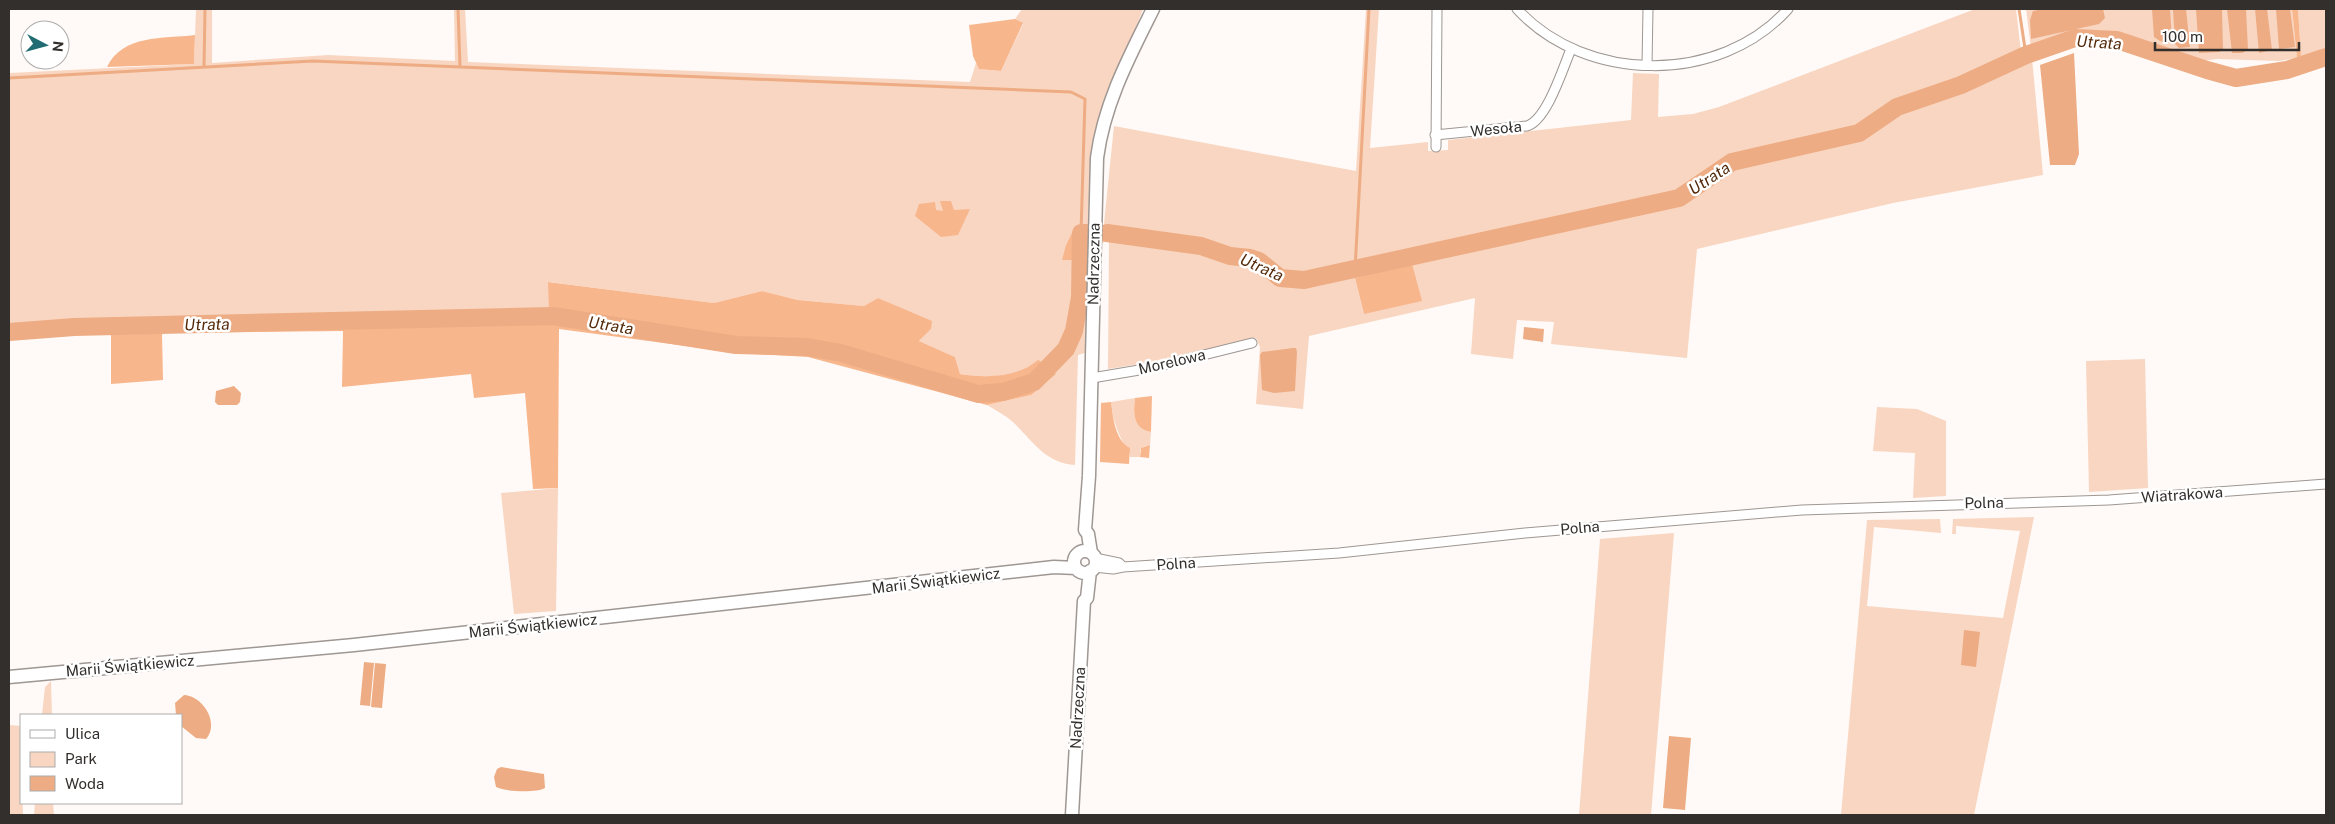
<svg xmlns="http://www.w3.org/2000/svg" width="2335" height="824" font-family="'Public Sans',sans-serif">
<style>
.green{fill:#f9d6c1;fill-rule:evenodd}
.forest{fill:#f8b68d}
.water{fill:#edac83}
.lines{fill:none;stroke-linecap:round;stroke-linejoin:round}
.stream{stroke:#edac83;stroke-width:3}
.river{stroke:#edac83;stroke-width:18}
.street-casing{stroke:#9e9793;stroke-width:11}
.secondary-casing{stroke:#9e9793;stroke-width:15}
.street{stroke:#fff;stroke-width:9}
.secondary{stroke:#fff;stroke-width:12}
.labels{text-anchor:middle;stroke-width:5;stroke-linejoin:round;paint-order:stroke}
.street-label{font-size:15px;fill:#322f2d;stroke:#fff}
.water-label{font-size:16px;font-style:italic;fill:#542a0b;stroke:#fff}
</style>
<rect width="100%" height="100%" fill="#fffaf7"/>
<path class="green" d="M196 9H212V63L328 55 455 61 454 9H465L468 62 970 82 976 63 980 69 1001 71 1023 24 1015 19 1022 9H1143L1094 135 1090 168 1089 228H1074L1066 245 1074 261 1089 260 1085 353 1078 355 1075 465C1045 463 1033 441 1013 422 1005 415 995 410 987 405L1031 395 1038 361C1016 378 986 378 960 374L955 357 919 341 931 329 911 313 878 298 864 306 798 300 762 291 714 303 549 282V311L111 319V332L9 339V73L194 64Z
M1366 9H1379L1370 148 1428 142V151L1448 150V140L1631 120 1633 73 1659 74 1658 117 1693 114 1719 107 1975 9H2016L2021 52 2031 48 2026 9H2292L2297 58 2279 61 2217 59 2194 62 2118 36 2082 32 2062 36 2031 48 2043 175 1893 203 1697 249 1687 358 1551 344 1554 322 1517 320 1513 359 1471 354 1475 298 1309 336 1303 409 1256 404 1260 347 1256 338 1152 362 1108 369 1109 241 1102 243 1114 126 1356 171ZM1386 270 1364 314 1355 278Z
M2298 9H2326V50L2301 56Z
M2145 359 2148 488 2089 492 2086 361Z
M1135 398C1133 413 1133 429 1151 432L1150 445 1143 447 1140 450V457H1130V454C1119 438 1113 421 1111 402Z
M1877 407 1917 409 1946 421V496L1913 498 1915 453 1873 451Z
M558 488 556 611 514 614 501 493Z
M2034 517 1974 815H1841L1867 520 1940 519 1941 533 1874 527 1867 606 2003 618 2020 531 1956 526V534H1952L1953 519Z
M1674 533 1651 815H1579L1600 539Z
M51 681 52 715H42L45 687Z
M9 725 21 726 23 815H9Z
M35 803H53L54 815H34Z"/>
<path class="forest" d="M2292 9H2298L2301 56 2297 58Z
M1015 19 1023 23 1001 71 979 69 973 56 969 25Z
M195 35 194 64 107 67C123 34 163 39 195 35Z
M940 201H951L954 210 970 209 958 235 941 237 915 216 919 204 935 202 936 210 943 211Z
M1074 228H1089V260H1062L1066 245Z
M1411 260 1422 301 1364 314 1355 278 1386 270Z
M548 282 714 303 762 291 798 300 864 306 878 298 932 321 931 329 919 341 955 357 960 374C986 378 1017 378 1038 360L1044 363 1056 374 1031 395 987 405 808 357 738 353 559 329 558 488 533 489 525 393 474 398 471 374 342 387 343 331 162 333 163 380 111 384V319L549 311Z
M1152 396 1151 432C1133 429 1133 413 1135 398Z
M1111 402C1113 416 1115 441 1130 448L1129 464 1100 462 1101 403Z
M1150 445 1149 458 1140 457 1141 448Z"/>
<path class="water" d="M2043 9H2103L2105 18 2099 24 2031 39 2030 20 2033 11Z
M2152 9H2170L2172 40 2168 43 2160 41 2154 37Z
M2173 9H2186L2190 47 2179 48 2175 44Z
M2196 9H2222L2223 50 2219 52 2199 53Z
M2227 9H2246L2248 50 2242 53H2232Z
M2255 9H2267L2272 50 2259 53Z
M2276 9H2290L2295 47 2279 49Z
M2074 53 2079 154 2075 165H2050L2040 65Z
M1524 327 1544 329 1543 342 1523 339Z
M1293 348H1296L1297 352 1295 391 1274 393 1262 390 1260 355 1262 352Z
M234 386 241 393 240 402 237 405H218L215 402 216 391Z
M1964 630 1980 632 1976 667 1961 665Z
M364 662 374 663 370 706 360 705Z
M375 663 386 664 382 708 371 707Z
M184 695C203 696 220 723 206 739L196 738 181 726V715H176L175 703Z
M1669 736 1691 738 1685 810 1663 808Z
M501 767 544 774 545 788C537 793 506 792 496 787L494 777 497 769Z"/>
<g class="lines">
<path class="stream" d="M458 9 460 66
M2019 9 2026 55
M204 67 205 9
M9 78 313 61 1071 92 1085 99 1081 233
M1355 270 1369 9"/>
<path class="river" d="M1107 233 1201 246 1230 256 1250 258 1259 261 1280 278 1304 280 1679 198 1732 162 1859 133 1897 107 1961 85 2026 55 2075 38 2117 40 2207 70 2236 78 2287 70 2326 57
M9 332 74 327 553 316 736 345 807 347 841 353 978 394 1003 392 1034 382 1066 349 1074 331 1080 297 1081 233H1087"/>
<defs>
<path id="street" d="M1517 9C1586 84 1720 85 1788 9
M1647 65 1648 9
M1435 135 1527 126C1547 120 1563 68 1571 49
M1436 147 1437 9
M1092 378 1151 368 1252 343
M1095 558 1119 563 1123 567
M1094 567 1113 569 1123 567 1339 553 1525 533 1802 510 2109 500 2326 484"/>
<path id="secondary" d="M1074 562a11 11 0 1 1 22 0a11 11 0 1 1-22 0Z
M1091 553 1088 534 1085 530 1089 476 1097 158C1104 104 1129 57 1153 9
M9 677 354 645 1054 567 1076 568
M1072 815 1084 601 1087 598 1090 571"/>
</defs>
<use href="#street" class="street-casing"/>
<use href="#secondary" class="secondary-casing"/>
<use href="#street" class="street"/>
<use href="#secondary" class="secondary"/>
</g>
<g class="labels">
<g class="street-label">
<text transform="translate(1496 129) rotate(-6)" y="5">Wesoła</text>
<text transform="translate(1094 264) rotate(-89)" y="5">Nadrzeczna</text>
<text transform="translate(1172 362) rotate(-13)" y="5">Morelowa</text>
<text transform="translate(2182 495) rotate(-4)" y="5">Wiatrakowa</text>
<text transform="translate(1984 503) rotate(-1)" y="5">Polna</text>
<text transform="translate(1580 528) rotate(-5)" y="5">Polna</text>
<text transform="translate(1176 564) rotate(-4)" y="5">Polna</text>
<text transform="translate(936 581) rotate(-7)" y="5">Marii Świątkiewicz</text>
<text transform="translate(533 626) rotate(-6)" y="5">Marii Świątkiewicz</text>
<text transform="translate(130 666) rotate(-5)" y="5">Marii Świątkiewicz</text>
<text transform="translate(1078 708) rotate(-87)" y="5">Nadrzeczna</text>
</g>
<g class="water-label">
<text transform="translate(2099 42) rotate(4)" y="6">Utrata</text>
<text transform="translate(1709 178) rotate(-33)" y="6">Utrata</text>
<text transform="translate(1262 267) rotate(24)" y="6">Utrata</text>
<text transform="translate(207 324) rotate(-1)" y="6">Utrata</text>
<text transform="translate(611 325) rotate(9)" y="6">Utrata</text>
</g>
</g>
<rect width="2335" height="824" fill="none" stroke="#322f2d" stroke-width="20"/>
<rect x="20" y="714" width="162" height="90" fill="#ffffff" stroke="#adacab"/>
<rect x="30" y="730" width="25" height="8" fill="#ffffff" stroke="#adacab"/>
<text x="65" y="739" font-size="15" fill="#322f2d">Ulica</text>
<rect x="30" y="752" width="25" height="15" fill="#f9d6c1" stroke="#adacab"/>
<text x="65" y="764" font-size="15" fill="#322f2d">Park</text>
<rect x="30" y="776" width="25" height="15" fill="#edac83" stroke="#adacab"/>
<text x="65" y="789" font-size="15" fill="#322f2d">Woda</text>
<g transform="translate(45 45) rotate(96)"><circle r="24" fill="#ffffff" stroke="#adacab"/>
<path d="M0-4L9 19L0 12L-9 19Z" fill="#206c72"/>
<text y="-8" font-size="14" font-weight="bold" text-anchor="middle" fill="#322f2d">N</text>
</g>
<path d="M2155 42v8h144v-8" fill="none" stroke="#322f2d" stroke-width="2.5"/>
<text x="2162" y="42" font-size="15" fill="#322f2d" stroke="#ffffff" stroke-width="4" paint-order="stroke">100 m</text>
</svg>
